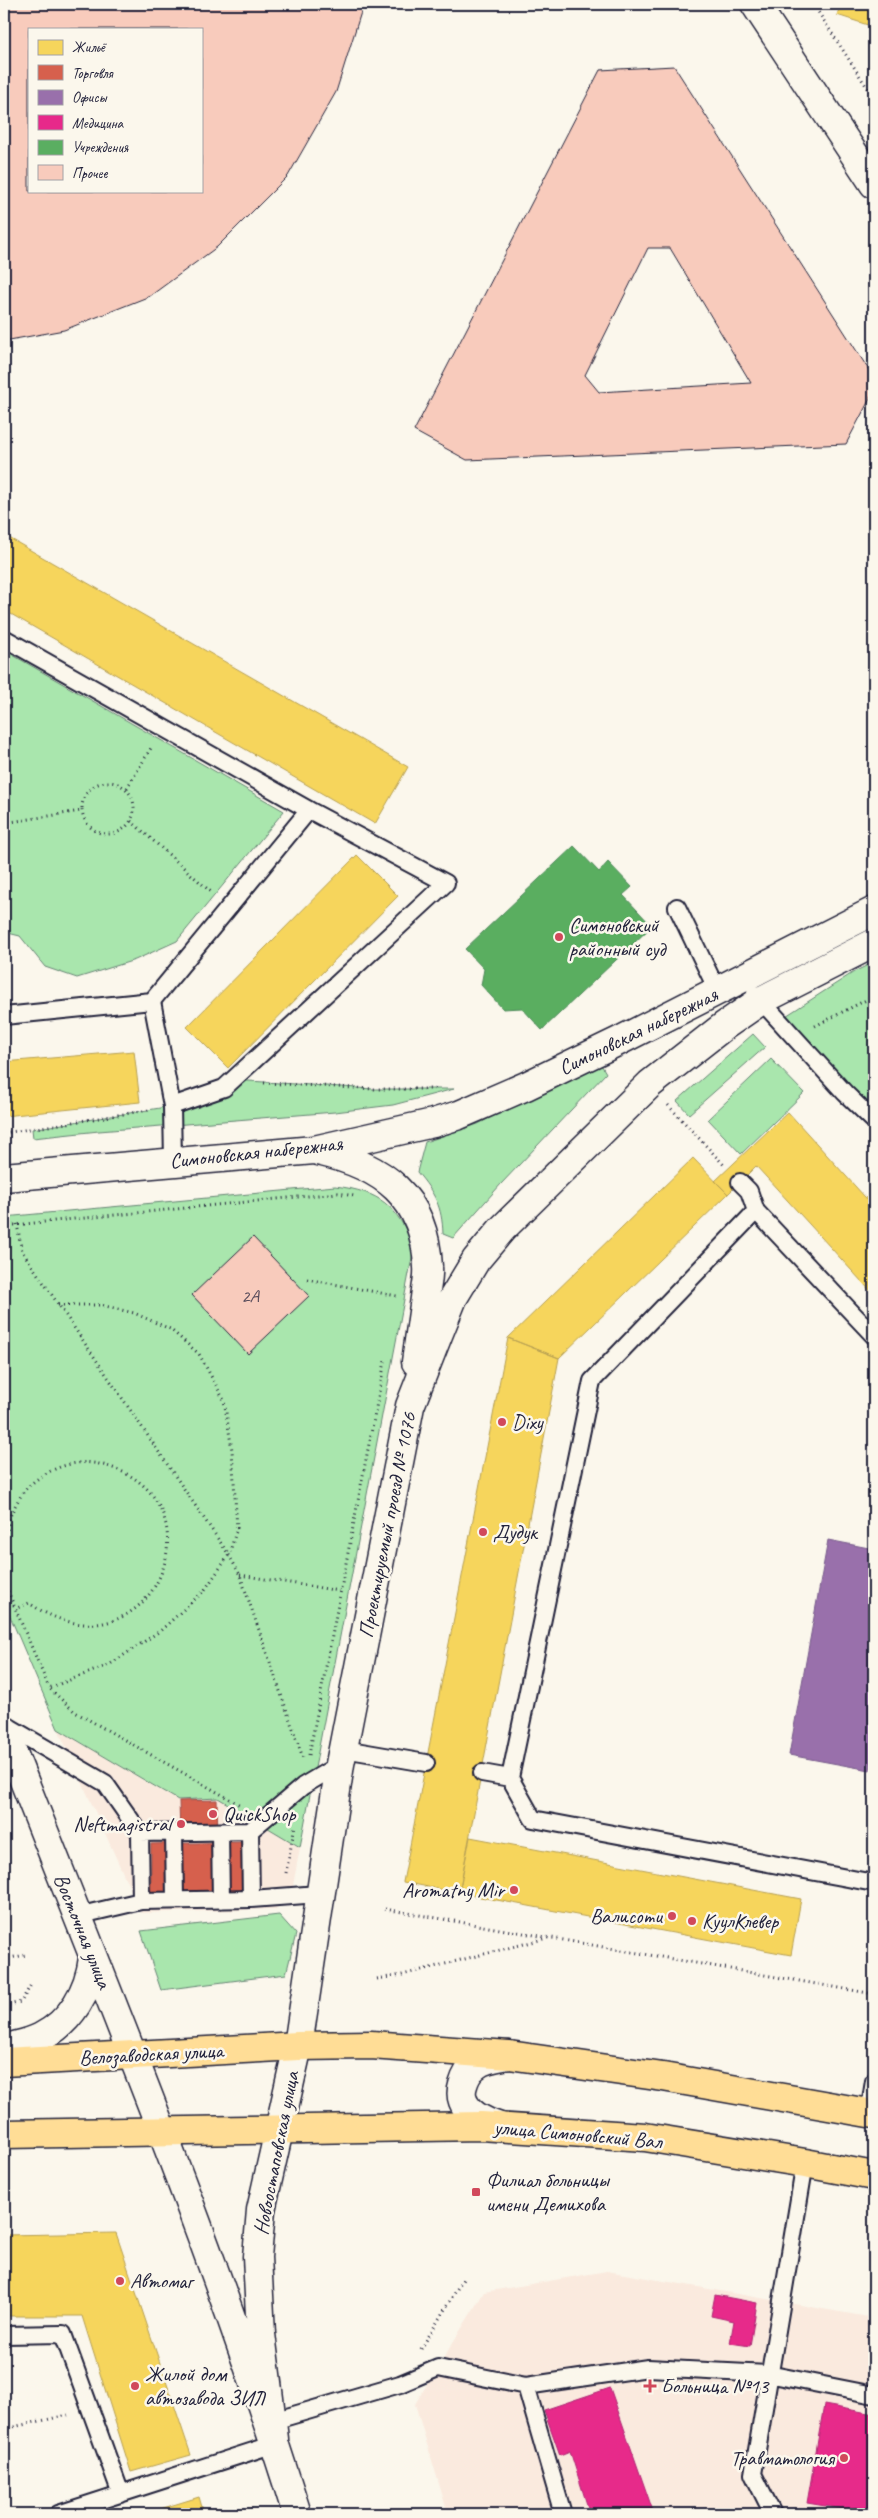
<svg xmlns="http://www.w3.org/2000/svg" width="878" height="2518" font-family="Caveat,sans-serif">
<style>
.built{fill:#faeade}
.green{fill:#a9e6ad;stroke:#668474}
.homes{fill:#f6d55c;stroke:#b69f52}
.shops{fill:#d6604d;stroke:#a04d48}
.offices{fill:#9970ab;stroke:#755989}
.health{fill:#e7298a;stroke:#ac2772}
.public{fill:#5aae61;stroke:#498456}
.building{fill:#f8cbbc;stroke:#22223b;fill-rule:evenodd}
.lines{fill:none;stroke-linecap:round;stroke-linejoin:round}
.service-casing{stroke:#22223b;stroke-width:20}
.minor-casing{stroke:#22223b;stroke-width:31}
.secondary-casing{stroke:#22223b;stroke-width:31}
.primary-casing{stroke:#22223b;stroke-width:31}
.path{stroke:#22223b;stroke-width:3;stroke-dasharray:1 4;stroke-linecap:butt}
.service{stroke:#fbf7ec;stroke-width:16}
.minor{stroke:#fbf7ec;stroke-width:28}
.secondary{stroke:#fbf7ec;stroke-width:28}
.primary{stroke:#ffdd96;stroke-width:28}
.poi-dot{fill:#d1495b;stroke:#fbf7ec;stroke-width:2}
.labels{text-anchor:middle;stroke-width:5;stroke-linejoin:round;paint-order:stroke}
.number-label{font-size:19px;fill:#584c5b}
.poi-label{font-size:21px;fill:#22223b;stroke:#fbf7ec;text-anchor:start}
.street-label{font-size:21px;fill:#22223b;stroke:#fbf7ec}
</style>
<rect width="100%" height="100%" fill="#fbf7ec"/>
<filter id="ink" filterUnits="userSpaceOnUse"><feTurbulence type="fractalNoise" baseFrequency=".02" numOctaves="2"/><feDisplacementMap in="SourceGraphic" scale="10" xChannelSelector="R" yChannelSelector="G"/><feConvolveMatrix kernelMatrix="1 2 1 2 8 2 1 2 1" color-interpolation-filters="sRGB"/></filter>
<g filter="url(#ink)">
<path class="built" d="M58 1729 177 1800 218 1798 300 1847 293 1886 276 1909 141 1913Z
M607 2271 874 2318V2514H448L415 2404 484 2292Z"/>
<path class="green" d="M4 650 284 811 177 941 135 960 77 978 45 967 20 936 4 932Z
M874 962V1121L778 1021 854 972Z
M753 1034 765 1047 689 1114 677 1101Z
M771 1059 804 1093 741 1154 708 1119Z
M599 1061 606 1073 501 1184 453 1238 443 1234C442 1206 435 1194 417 1172L425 1142 478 1124Z
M233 1080 373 1089H454L393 1105 335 1112 99 1131 33 1138 32 1129 172 1106Z
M335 1186C381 1192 396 1205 414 1247L300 1847 218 1798 178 1800 58 1729 4 1602V1217Z
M279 1915 296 1934 286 1974 161 1990 141 1931Z"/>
<path class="homes" d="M832 4H874V27L837 15 840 6Z
M4 535 408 767 375 824 4 610Z
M357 855 398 896 228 1068 187 1027Z
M134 1051 140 1102 4 1116V1062Z
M788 1112 874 1207V1295L756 1166 728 1194 715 1181Z
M693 1158 728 1194 559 1358 508 1338Z
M508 1338 559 1358 459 1893 403 1882Z
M470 1837 801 1899 791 1955 459 1893Z
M116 2233 191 2455 131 2472 82 2316H4V2235Z
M199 2497 204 2514H144Z"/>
<path class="shops" d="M217 1800 218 1835 180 1836 179 1801Z
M247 1842 248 1891 151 1892V1844Z"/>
<path class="offices" d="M828 1540 874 1549V1745L870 1770 789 1755Z"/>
<path class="health" d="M715 2295 757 2303 750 2346 730 2343 734 2321 711 2316Z
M610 2388 654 2514H590L570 2451 560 2455 544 2410Z
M824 2405 874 2414V2514L807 2503Z"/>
<path class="public" d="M574 846 599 872 608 862 632 887 623 895 652 926 542 1030 522 1008 503 1009 481 985 484 969 465 949Z"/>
<path class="building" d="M4 4H362L361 12 336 92 288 176 217 247 150 296 64 330 4 341ZM29 29H201V191H29Z
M674 66 874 378V391L846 444 467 460 414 431 600 70ZM648 248H670L751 383 599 392 585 375Z
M253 1237 309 1296 248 1354 192 1295Z"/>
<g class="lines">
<defs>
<path id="service" d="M4 638 309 810 152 1001 4 1016
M677 907 718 992
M755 994 845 1093 874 1121
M152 1001 172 1106 173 1162
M172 1106 224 1088 446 883 309 810
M740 1182 749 1191 756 1211 874 1336
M756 1211 592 1381 510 1778 533 1819 874 1883
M4 1724 105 1783 140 1833 141 1901
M344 1749 426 1763
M482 1773 510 1778
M250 1831 303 1786 340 1764
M220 1832 221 1900
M174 1833 175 1900
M251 1899 319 1894
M77 1916 141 1901 251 1899 250 1831 140 1833
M869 2113 874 2081
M4 2335 63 2334 121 2494
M273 2421 400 2384 438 2368 526 2386
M58 2514 275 2444
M563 2514 526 2386 648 2368 768 2374 874 2395
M773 2514 753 2474 805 2163"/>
<path id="minor" d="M755 4 874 184
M500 2127C482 2121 455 2109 463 2085 465 2078 468 2071 475 2066 484 2058 498 2057 509 2055"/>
<path id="secondary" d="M318 1151C383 1166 425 1196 428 1267 429 1277 426 1288 425 1298 422 1319 419 1341 416 1362
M4 1177 314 1150 433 1123 459 1115 526 1086 619 1041 874 911
M4 1730C106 1990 214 2248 297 2514
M4 2049C16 2045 30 2043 41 2037 71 2022 89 1991 93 1958
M274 2439 261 2334 257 2257 261 2210 298 2046 340 1764 410 1406 438 1335 453 1298 476 1260 502 1229 650 1084 724 1026 760 1001 874 943"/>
<path id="primary" d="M4 2062 298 2046 371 2045 509 2055 663 2077 874 2114
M4 2134 481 2126 645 2137 805 2163 874 2176"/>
</defs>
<use href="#service" class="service-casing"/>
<use href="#minor" class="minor-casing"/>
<use href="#secondary" class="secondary-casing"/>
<use href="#primary" class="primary-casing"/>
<path class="path" d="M813 4 874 98
M82 808a26 26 0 1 1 52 0a26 26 0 1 1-52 0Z
M127 788 151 748
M131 821 211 892
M4 823 81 811
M815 1026 874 996
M264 1083 373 1089H438
M668 1105 724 1165
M4 1133 149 1110
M17 1224 22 1251 229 1555 240 1575 303 1758
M4 1226 338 1193 354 1196
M307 1279 397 1296
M58 1305H101L134 1313 170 1329 199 1354 224 1400 232 1450 237 1528 229 1555 204 1591 160 1631 109 1665 49 1688 75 1712 242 1806
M4 1539C8 1532 8 1522 11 1514 14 1507 20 1497 24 1491 42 1471 72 1458 99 1464 231 1493 153 1688 29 1603L15 1609
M240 1575 340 1591
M4 1582 49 1688
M309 1755 385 1361
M286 1873 295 1825
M385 1909 874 1994
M4 1959 26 1955
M377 1979 402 1975 551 1937
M4 2006 21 2002 32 1983
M421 2349 463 2279
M4 2429 68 2415"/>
<use href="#service" class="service"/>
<use href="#minor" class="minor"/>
<use href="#secondary" class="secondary"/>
<use href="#primary" class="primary"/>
</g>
</g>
<g class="poi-dot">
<circle cx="559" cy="937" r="5"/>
<circle cx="502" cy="1422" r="5"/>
<circle cx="483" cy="1532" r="5"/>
<circle cx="213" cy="1814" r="5"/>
<circle cx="181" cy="1824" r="5"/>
<circle cx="514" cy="1890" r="5"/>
<circle cx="672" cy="1916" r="5"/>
<circle cx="692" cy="1921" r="5"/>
<rect x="471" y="2187" width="10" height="10" rx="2.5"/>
<circle cx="120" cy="2281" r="5"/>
<circle cx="135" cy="2386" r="5"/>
<path d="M647.5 2378.5h5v5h5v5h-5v5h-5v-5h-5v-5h5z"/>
<circle cx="844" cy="2458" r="5"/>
</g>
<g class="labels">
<g class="number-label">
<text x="250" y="1302">2А</text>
</g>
<g class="poi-label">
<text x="569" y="932">Симоновский<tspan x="569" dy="24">районный суд</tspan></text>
<text x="512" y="1429">Dixy</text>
<text x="493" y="1539">Дудук</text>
<text x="223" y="1821">QuickShop</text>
<text x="171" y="1831" text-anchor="end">Neftmagistral</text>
<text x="504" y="1897" text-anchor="end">Aromatny Mir</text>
<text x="662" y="1923" text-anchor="end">Валисоти</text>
<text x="702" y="1928">КуулКлевер</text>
<text x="486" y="2187">Филиал больницы<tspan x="486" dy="24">имени Демихова</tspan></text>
<text x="130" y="2288">Автомаг</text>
<text x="145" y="2381">Жилой дом<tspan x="145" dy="24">автозавода ЗИЛ</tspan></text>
<text x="661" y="2393">Больница №13</text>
<text x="834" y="2465" text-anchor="end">Травматология</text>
</g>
<g class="street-label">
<text transform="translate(638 1031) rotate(-26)" y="7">Симоновская набережная</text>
<text transform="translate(256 1152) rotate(-6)" y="7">Симоновская набережная</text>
<text transform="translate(387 1525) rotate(-79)" y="7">Проектируемый проезд № 1076</text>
<text transform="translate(83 1931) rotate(68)" y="7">Восточная улица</text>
<text transform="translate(151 2054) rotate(-3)" y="7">Велозаводская улица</text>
<text transform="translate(578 2134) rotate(5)" y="7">улица Симоновский Вал</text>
<text transform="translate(276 2153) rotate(-79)" y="7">Новоостаповская улица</text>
</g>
</g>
<rect width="878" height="2518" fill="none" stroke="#fbf7ec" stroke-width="20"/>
<rect x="10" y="10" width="858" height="2498" fill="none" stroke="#22223b" stroke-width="2" filter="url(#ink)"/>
<rect x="28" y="28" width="175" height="165" fill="#fbf7ec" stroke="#a4a2a5"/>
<rect x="38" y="40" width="25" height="15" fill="#f6d55c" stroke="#a4a2a5"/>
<text x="72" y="52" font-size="15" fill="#22223b">Жильё</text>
<rect x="38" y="65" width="25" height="15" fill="#d6604d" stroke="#a4a2a5"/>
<text x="72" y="78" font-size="15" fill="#22223b">Торговля</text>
<rect x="38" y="90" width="25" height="15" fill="#9970ab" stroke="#a4a2a5"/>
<text x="72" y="102" font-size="15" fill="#22223b">Офисы</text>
<rect x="38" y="115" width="25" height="15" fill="#e7298a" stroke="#a4a2a5"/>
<text x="72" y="128" font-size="15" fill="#22223b">Медицина</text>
<rect x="38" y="140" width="25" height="15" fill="#5aae61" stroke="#a4a2a5"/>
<text x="72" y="152" font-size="15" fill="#22223b">Учреждения</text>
<rect x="38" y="165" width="25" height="15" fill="#f8cbbc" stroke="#a4a2a5"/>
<text x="72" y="178" font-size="15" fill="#22223b">Прочее</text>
</svg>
